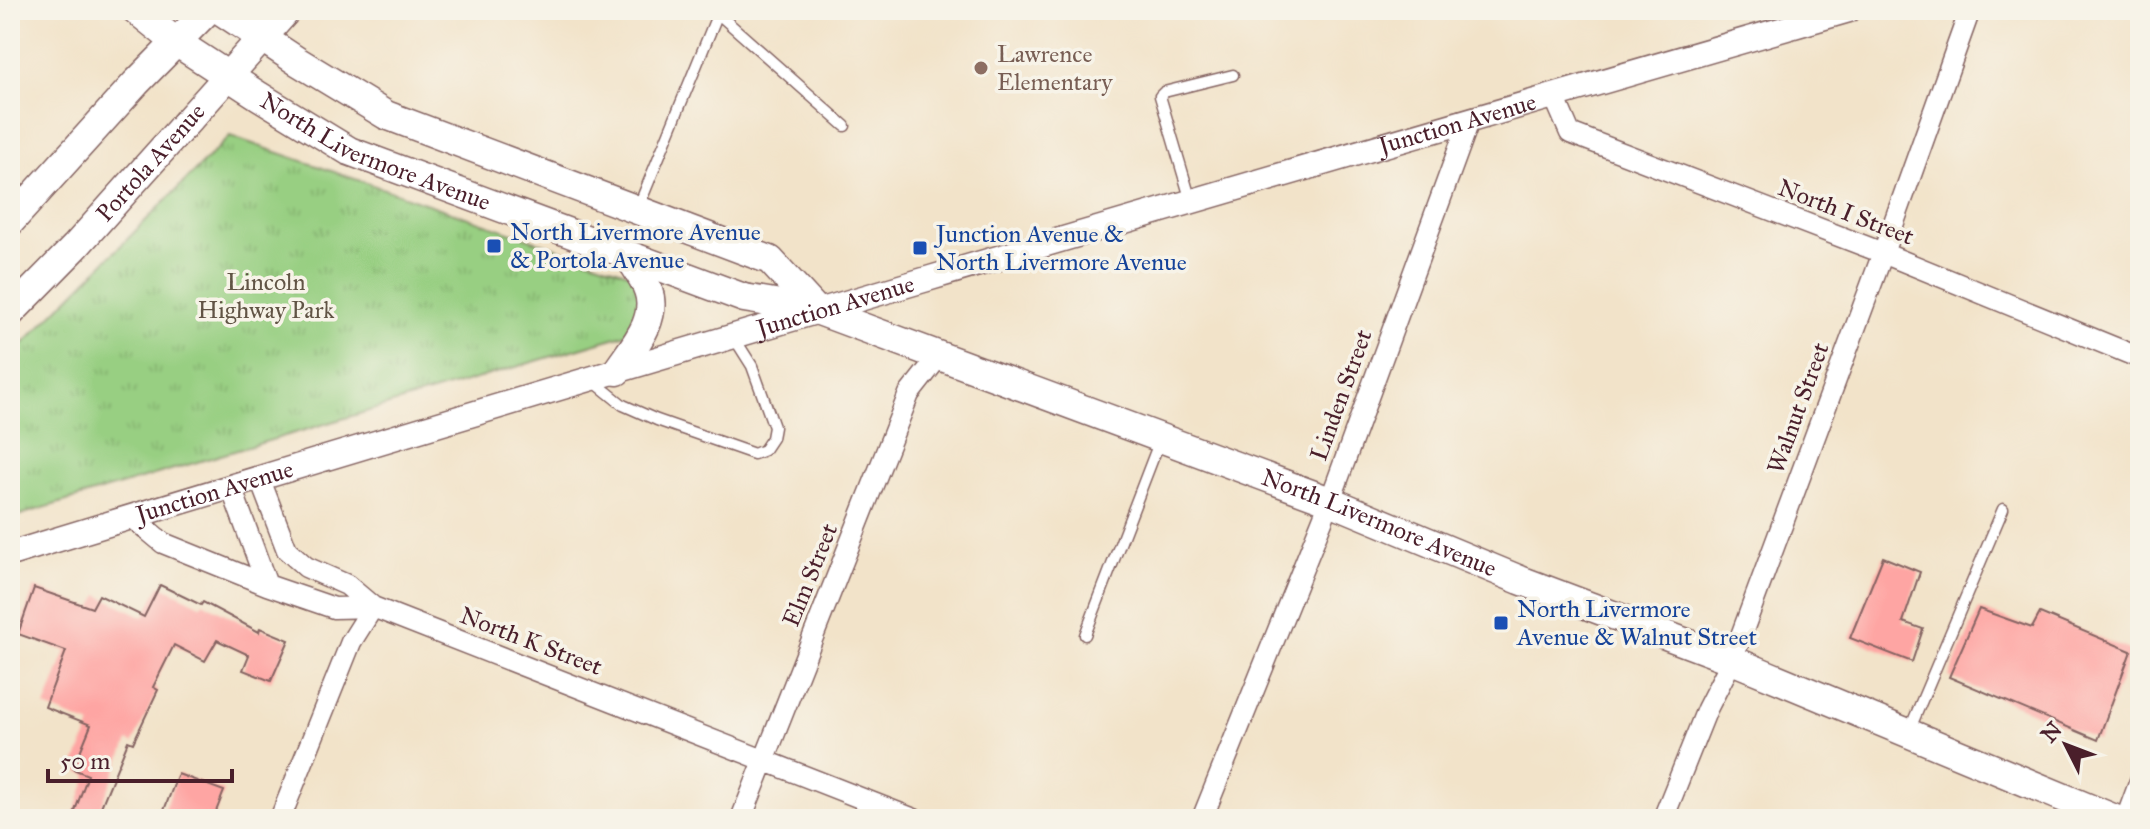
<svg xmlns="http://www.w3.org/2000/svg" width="2150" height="829" font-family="'IM FELL Great Primer',serif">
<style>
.grass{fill:url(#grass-tufts);stroke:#717756;stroke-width:2}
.building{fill:#fea5a3}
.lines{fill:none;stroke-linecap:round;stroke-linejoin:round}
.service-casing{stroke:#856462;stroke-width:13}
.minor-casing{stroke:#856462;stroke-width:23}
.tertiary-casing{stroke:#856462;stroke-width:27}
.secondary-casing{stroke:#856462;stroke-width:31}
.service{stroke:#fff;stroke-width:10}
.minor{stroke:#fff;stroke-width:20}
.tertiary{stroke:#fff;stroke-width:24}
.secondary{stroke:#fff;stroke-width:28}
.education-dot{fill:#8d6e63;stroke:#f7f3e8;stroke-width:3}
.transit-dot{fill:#1a4fb4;stroke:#f7f3e8;stroke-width:3}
.labels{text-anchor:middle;stroke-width:7;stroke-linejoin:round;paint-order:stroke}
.education-label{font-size:24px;fill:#785e54;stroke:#f7f3e8;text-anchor:start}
.street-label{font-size:24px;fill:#4a1f2b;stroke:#f7f3e8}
.transit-label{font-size:24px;fill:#164399;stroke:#f7f3e8;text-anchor:start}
.park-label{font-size:24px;fill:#615445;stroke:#f7f3e8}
</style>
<defs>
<pattern id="grass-tufts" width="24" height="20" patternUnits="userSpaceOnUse" patternTransform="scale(2)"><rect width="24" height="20" fill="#98cf82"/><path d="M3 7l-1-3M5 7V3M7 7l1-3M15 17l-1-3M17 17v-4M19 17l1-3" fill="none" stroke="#84b170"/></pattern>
</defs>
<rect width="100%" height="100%" fill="#f7f3e8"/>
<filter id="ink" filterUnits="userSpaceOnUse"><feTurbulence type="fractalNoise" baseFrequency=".0125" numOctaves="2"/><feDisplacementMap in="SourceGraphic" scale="16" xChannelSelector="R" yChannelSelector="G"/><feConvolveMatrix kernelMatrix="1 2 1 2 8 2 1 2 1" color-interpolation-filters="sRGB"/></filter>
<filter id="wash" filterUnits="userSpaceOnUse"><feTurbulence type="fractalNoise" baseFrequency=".006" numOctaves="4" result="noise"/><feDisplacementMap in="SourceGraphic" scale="32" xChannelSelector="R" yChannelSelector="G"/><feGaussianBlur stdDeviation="1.8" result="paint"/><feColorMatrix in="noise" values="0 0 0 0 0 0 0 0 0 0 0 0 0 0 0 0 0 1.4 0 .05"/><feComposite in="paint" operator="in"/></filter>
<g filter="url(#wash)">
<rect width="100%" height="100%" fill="#f2e3c9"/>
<path class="grass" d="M230 136 649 280 657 325 10 518V357Z"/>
<g id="blocks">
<path class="building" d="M1883 557 1920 572 1903 622 1923 629 1912 662 1850 638Z
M160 585 201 605 203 602 259 632 260 628 289 640 271 681 243 670 249 655 217 640 205 661 174 645 153 687 158 690 133 743 128 741 96 819H72L88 775 73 769 91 725 45 707 66 651 18 634 34 588 92 608 99 595 144 617Z
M1979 609 2032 628 2040 613 2131 651 2098 740 1949 677Z
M178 774 224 791 213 819H179L163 813Z"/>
</g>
</g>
<g filter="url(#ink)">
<use href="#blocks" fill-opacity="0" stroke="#856462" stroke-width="2"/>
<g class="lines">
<defs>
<path id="service" d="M715 11 845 126
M1191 201 1160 96 1164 92 1233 75
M638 208 718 13
M592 380 623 405 657 420 754 454 764 450 772 438 774 427 752 366 733 336
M1085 635 1160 440
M1909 731 2003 509"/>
<path id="minor" d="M1554 96 1570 133 1883 253 2140 358
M259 477 287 550 306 567 347 585 373 607
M231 487 267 585
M132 517 163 543 267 585 334 608 373 607 914 819
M280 819 351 642 373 607
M741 819 909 394 939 356
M1202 819 1330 501 1469 121
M1663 819 1707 709 1732 660 1883 253 1970 10
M2126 819 2140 781"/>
<g id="tertiary">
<path id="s1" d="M10 554C621 367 1235 188 1849 10"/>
</g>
<g id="secondary">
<path id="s2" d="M136 10 176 42 259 96 349 151 744 298 816 310 827 314 1330 501 1520 580 1732 660 2115 819"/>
<path d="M220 10 297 61 386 115 770 260 816 310"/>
<path d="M10 222 136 83 208 10"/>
<path id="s3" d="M10 313 75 247 287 10"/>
<path d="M617 371C632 348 659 320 648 290 644 278 635 267 629 256"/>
</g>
</defs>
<use href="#service" class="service-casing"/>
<use href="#minor" class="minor-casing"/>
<use href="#tertiary" class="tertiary-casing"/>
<use href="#secondary" class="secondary-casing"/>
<use href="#service" class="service"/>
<use href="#minor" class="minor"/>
<use href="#tertiary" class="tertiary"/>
<use href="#secondary" class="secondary"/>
</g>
</g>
<circle class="education-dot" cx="981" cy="68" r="8"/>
<g class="transit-dot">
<rect x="486" y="238" width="16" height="16" rx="4"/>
<rect x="912" y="240" width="16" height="16" rx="4"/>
<rect x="1493" y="615" width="16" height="16" rx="4"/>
</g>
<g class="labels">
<g class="education-label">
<text x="997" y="62">Lawrence<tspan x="997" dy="28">Elementary</tspan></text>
</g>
<g class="street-label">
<text dy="8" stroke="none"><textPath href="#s1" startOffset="1510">Junction Avenue</textPath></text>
<text dy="8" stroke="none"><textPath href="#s2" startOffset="280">North Livermore Avenue</textPath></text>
<text dy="8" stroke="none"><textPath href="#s3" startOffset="206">Portola Avenue</textPath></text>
<text transform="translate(1846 212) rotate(21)" y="8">North I Street</text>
<text dy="8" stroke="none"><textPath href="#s1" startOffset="862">Junction Avenue</textPath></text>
<text transform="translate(1341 395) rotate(-70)" y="8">Linden Street</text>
<text transform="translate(1798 408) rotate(-70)" y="8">Walnut Street</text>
<text dy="8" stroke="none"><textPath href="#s1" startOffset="214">Junction Avenue</textPath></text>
<text dy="8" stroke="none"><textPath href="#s2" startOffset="1352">North Livermore Avenue</textPath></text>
<text transform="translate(810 575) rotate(-68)" y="8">Elm Street</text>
<text transform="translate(531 641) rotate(21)" y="8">North K Street</text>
</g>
<g class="transit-label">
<text x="510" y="240">North Livermore Avenue<tspan x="510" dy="28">&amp; Portola Avenue</tspan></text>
<text x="936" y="242">Junction Avenue &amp;<tspan x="936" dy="28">North Livermore Avenue</tspan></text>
<text x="1517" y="617">North Livermore<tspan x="1517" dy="28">Avenue &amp; Walnut Street</tspan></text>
</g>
<g class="park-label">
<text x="266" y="290">Lincoln<tspan x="266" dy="28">Highway Park</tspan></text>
</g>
</g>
<rect width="2150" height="829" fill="none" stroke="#f7f3e8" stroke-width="40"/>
<g transform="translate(2066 745) rotate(312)" stroke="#f7f3e8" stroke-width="6" paint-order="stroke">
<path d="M0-6L14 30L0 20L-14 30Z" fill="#4a1f2b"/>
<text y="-12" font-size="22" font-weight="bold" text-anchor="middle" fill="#4a1f2b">N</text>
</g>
<path d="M48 769v12h184v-12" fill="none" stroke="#4a1f2b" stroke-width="4"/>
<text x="60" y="769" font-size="24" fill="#4a1f2b" stroke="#f7f3e8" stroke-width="6" paint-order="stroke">50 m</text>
</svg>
